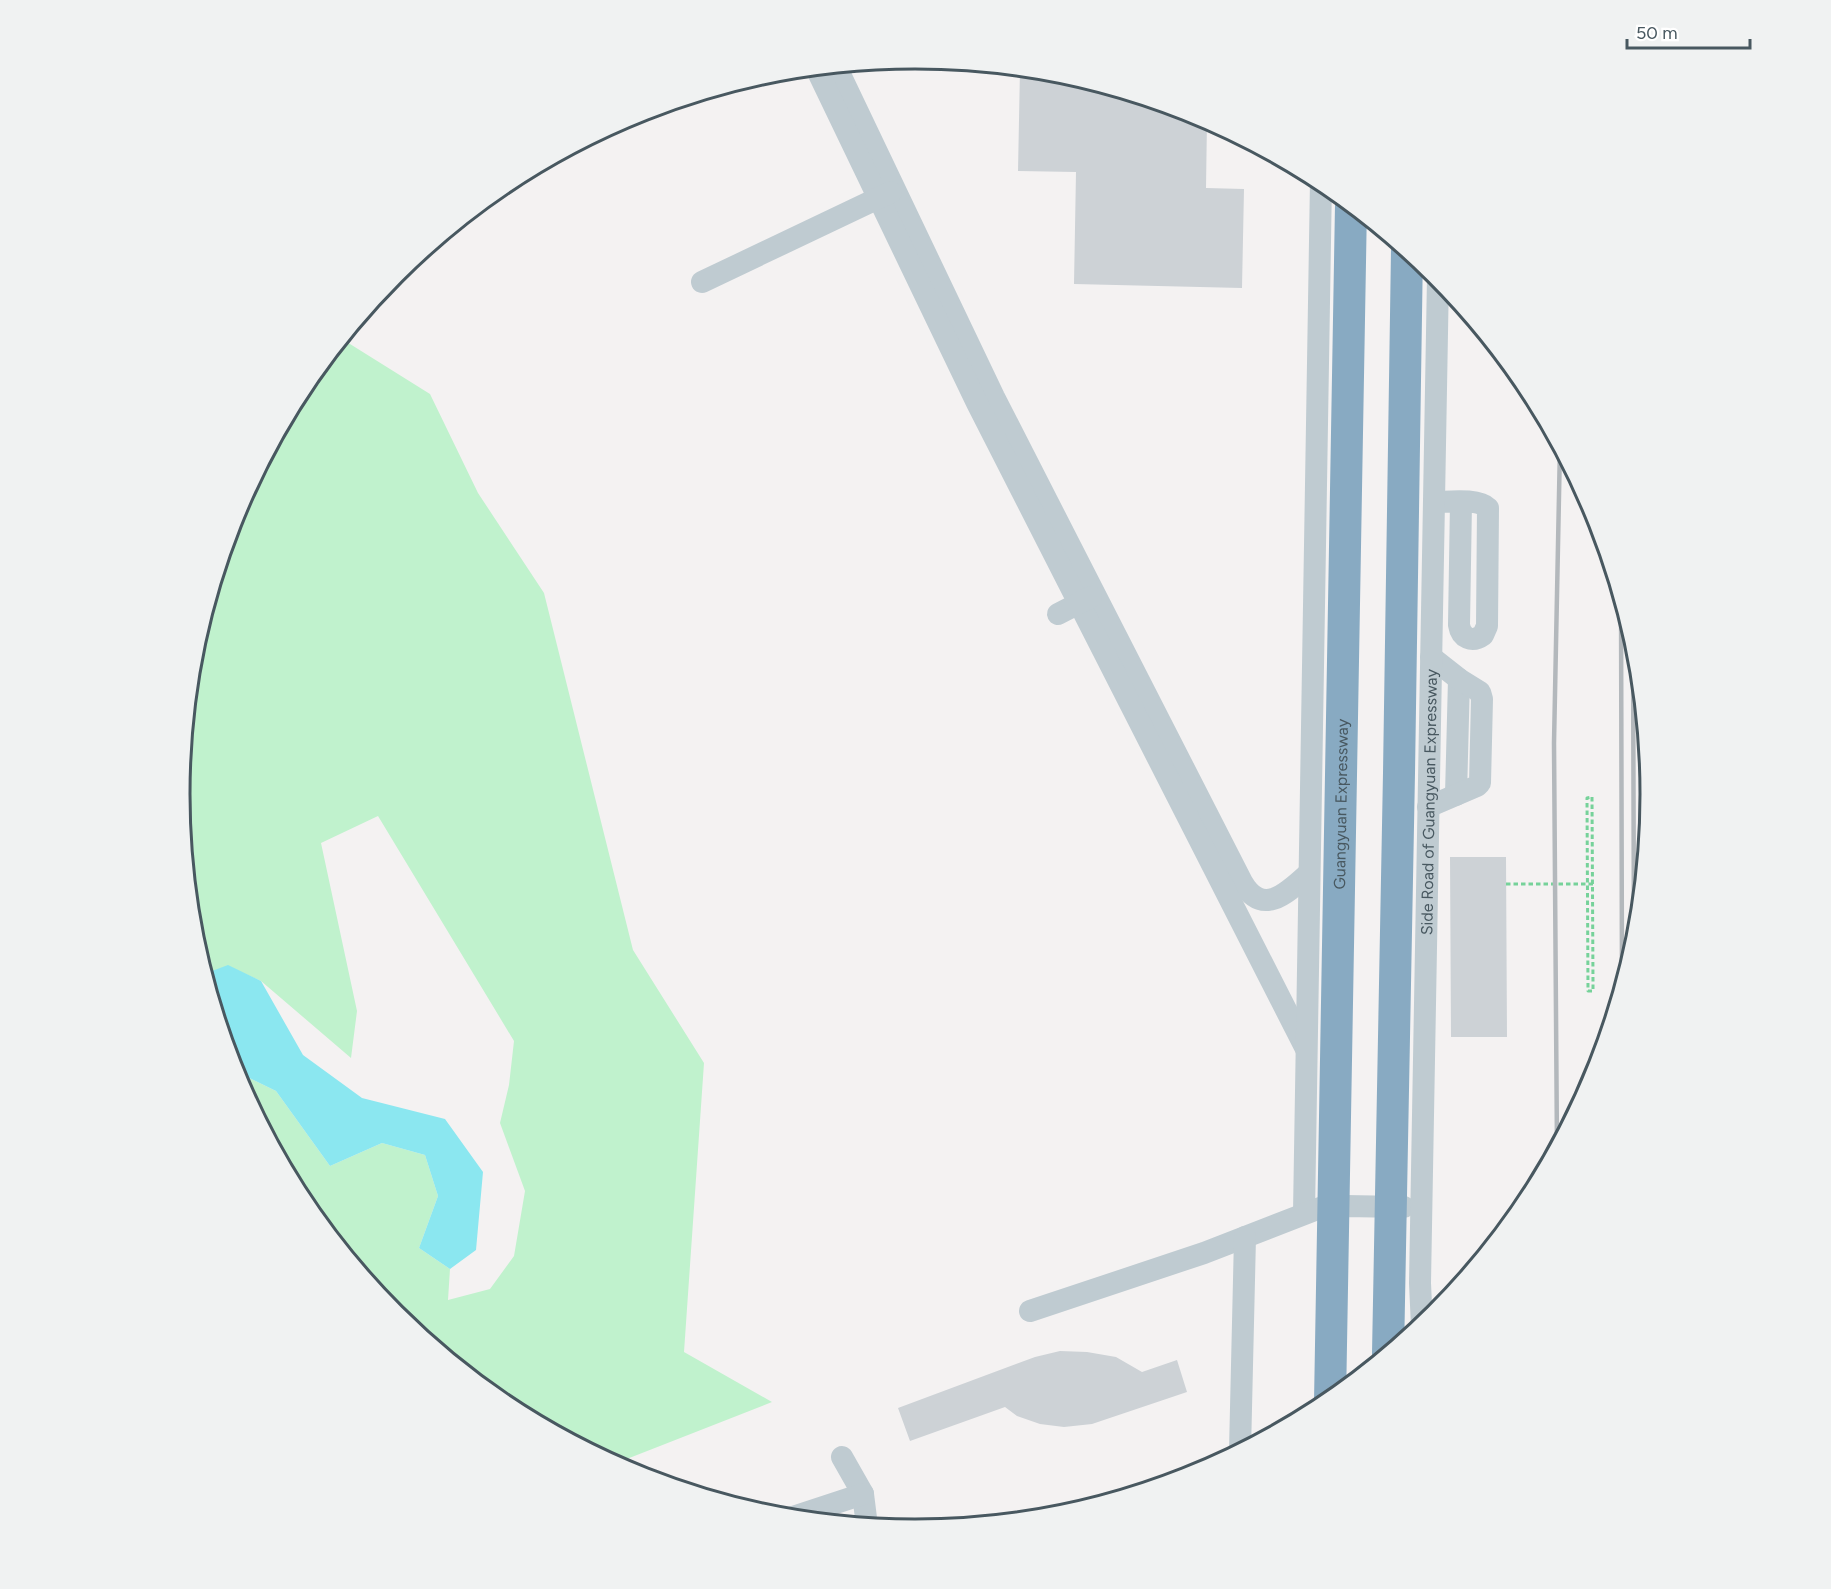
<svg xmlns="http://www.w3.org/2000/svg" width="1831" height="1589" font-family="Figtree,sans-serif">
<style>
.green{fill:#c0f2cd}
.water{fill:#8be7f0}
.building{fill:#cdd2d6}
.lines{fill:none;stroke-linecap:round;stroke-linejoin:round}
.path{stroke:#76d29a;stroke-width:3;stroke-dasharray:4.5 3;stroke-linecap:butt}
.minor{stroke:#bfcbd1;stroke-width:22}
.highway{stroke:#88aac2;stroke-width:32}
.rail{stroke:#b3b8bc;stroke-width:4.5}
.labels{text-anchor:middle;stroke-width:4.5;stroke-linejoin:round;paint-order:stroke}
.street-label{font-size:16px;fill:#485860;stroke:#fff}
.rim{fill:none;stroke:#485860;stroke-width:3}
</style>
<rect width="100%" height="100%" fill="#f4f2f2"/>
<path class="green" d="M342 339 430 394 478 493 544 593 633 950 704 1063 684 1352 772 1402 614 1464 506 1406 395 1315 303 1203 235 1076 233 1070 276 1091 330 1166 382 1143 425 1155 438 1196 419 1248 450 1269 448 1300 490 1289 514 1256 525 1191 500 1123 509 1085 514 1041 378 816 321 843 357 1011 351 1058 261 981 228 966 204 974 194 938 180 794 194 651 236 513 298 396 310 381 311 376Z"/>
<path class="water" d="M228 965 261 981 303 1055 362 1098 445 1119 483 1172 476 1250 450 1269 419 1248 438 1196 425 1155 382 1143 330 1166 276 1091 233 1070 204 974Z"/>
<path class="building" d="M1020 69 1059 73 1197 115 1207 120 1206 188 1244 189 1242 288 1074 284 1076 172 1018 171Z
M1450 857H1506L1507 1037H1451Z
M1060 1351 1087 1352 1116 1357 1142 1372 1177 1360 1187 1392 1092 1424 1064 1427 1040 1424 1017 1416 1005 1407 910 1441 898 1408 1035 1357Z"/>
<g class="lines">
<path class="path" d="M1592 797 1593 983V991H1588L1587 798Z
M1506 884H1593"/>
<g class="minor">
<path d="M836 66 994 397 1242 882C1263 918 1288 892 1309 873"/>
<path d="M816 68 977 403 1306 1049"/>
<path d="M702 282 891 192"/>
<path d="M1434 502C1448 502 1478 498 1488 508L1487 626 1483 635C1472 643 1461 638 1459 625L1461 502"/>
<path d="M1058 614 1091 597"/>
<path d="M1456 795 1459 679"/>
<path d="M1428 807 1477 786 1480 783 1482 699 1480 692 1459 679 1431 657"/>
<path d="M1304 1213 1321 181"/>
<path d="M1030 1311 1204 1253 1320 1208 1345 1206 1404 1207"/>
<path id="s1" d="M1422 1327 1420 1283 1438 277"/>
<path d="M1240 1451 1245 1237"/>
<path d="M842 1457 863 1494 867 1526"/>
<path d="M790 1518 863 1494"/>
</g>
<g class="highway">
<path d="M1388 1354 1399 773 1407 250"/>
<path id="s2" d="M1330 1402 1351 205"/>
</g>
<path class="rail" d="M1621 596 1622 988
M1633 636 1634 949
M1646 735V849
M1557 1149 1554 743 1560 446"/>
</g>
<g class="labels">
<g class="street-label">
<text dy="6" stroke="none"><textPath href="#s1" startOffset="525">Side Road of Guangyuan Expressway</textPath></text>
<text dy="6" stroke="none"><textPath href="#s2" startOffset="598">Guangyuan Expressway</textPath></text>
</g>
</g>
<path d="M0 0H1831V1589H0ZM190 794a725 725 0 1 1 1450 0a725 725 0 1 1-1450 0Z" fill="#f0f2f2" fill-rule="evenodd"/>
<path class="rim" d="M190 794a725 725 0 1 1 1450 0a725 725 0 1 1-1450 0Z"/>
<path d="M1627 39v9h123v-9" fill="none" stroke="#485860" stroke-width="3"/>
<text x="1636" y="39" font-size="18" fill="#485860" stroke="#ffffff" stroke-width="4.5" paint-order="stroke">50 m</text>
</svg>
